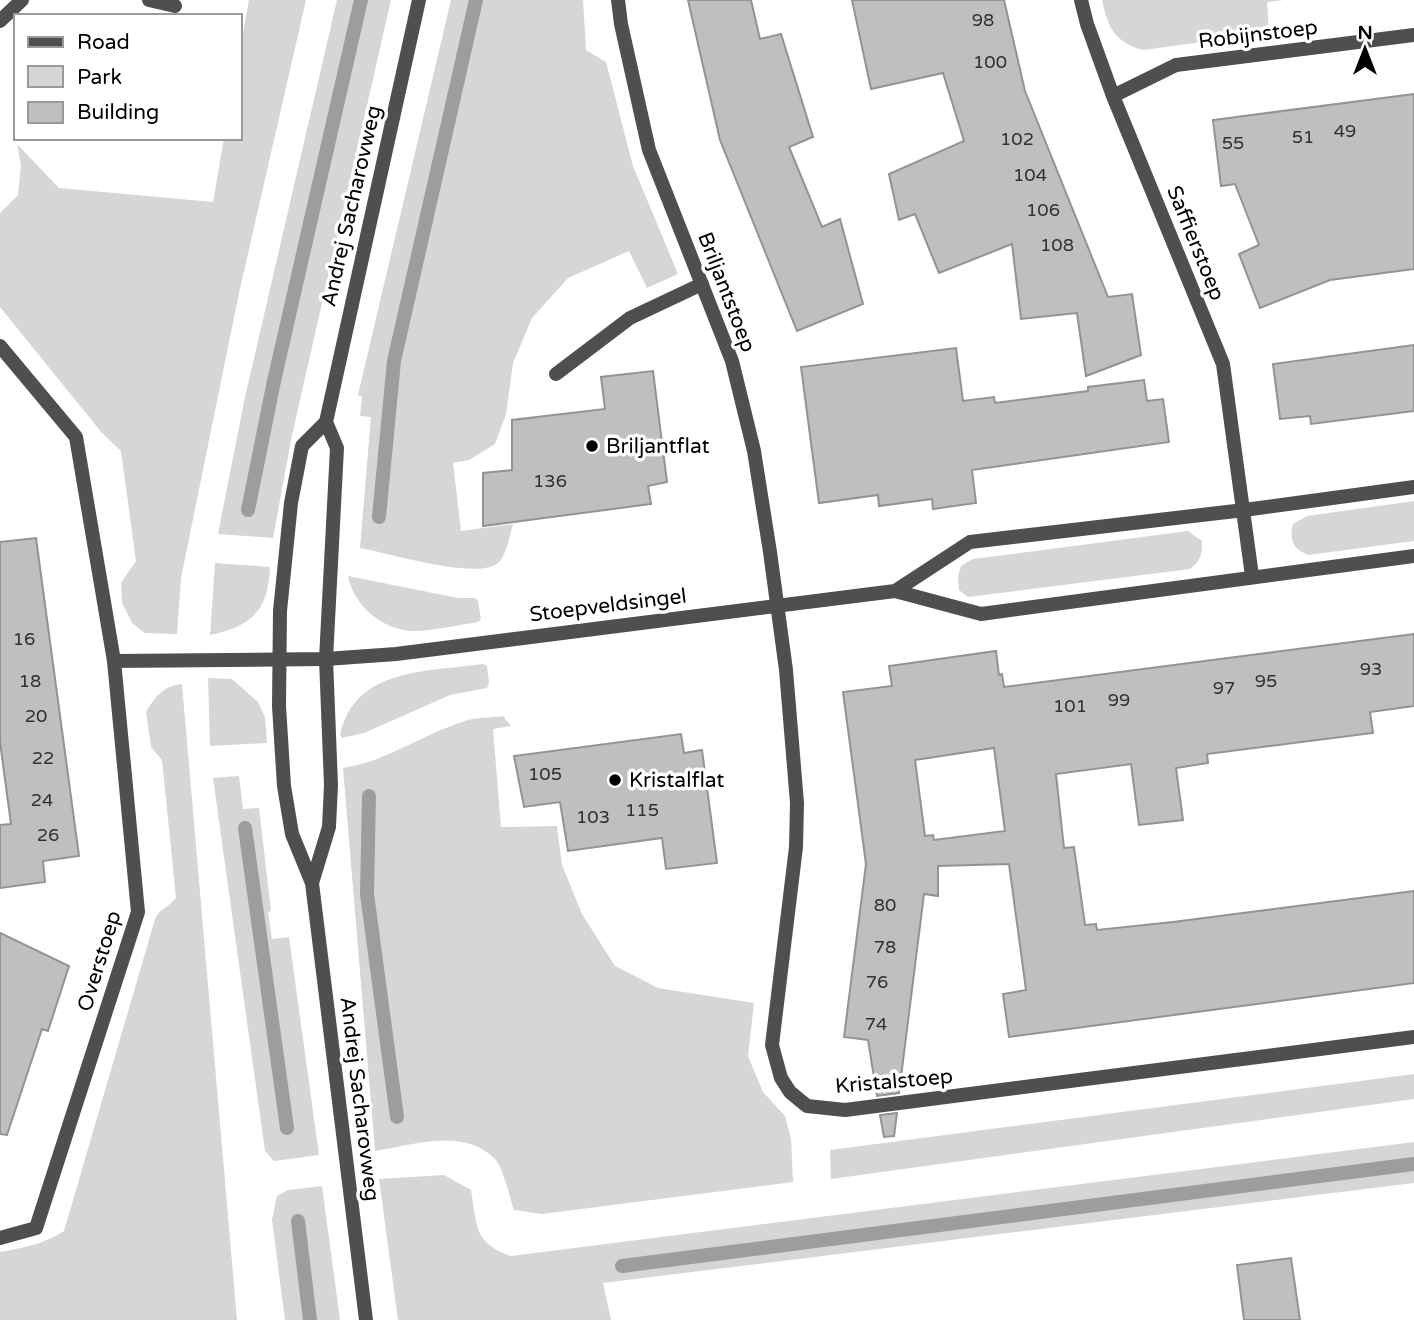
<svg xmlns="http://www.w3.org/2000/svg" width="1414" height="1320" font-family="'Varela Round',sans-serif">
<style>
.green{fill:#d6d6d6}
.lines{fill:none;stroke-linecap:round;stroke-linejoin:round}
.stream{stroke:#9d9d9d;stroke-width:14}
.building{fill:#bfbfbf;stroke:#939393;stroke-width:2;fill-rule:evenodd}
.service{stroke:#4f4f4f;stroke-width:14}
.minor{stroke:#4f4f4f;stroke-width:14}
.tertiary{stroke:#4f4f4f;stroke-width:14}
.poi-dot{fill:#000;stroke:#fff;stroke-width:2.5}
.labels{text-anchor:middle;stroke-width:7;stroke-linejoin:round;paint-order:stroke}
.number-label{font-size:18px;fill:#303030}
.street-label{font-size:21px;fill:#000;stroke:#fff}
.poi-label{font-size:21px;fill:#000;stroke:#fff;text-anchor:start}
</style>
<rect width="100%" height="100%" fill="#fff"/>
<path class="green" d="M249 0H306L239 293 181 578 177 634 145 633 132 623 122 603 121 583 136 561 121 451 102 433 0 307V213L18 195 21 165 17 144 59 188 213 202 224 138H240V50Z
M337 0H391L292 435 273 538 218 534 245 397Z
M451 0H583L586 50 606 62 633 166 678 274 647 288 629 251 568 278 532 318 513 363 506 414 495 444 469 460 453 463 461 531 513 524C510 535 507 552 500 561 483 583 386 552 360 548L371 417 360 416 362 396 358 395Z
M1102 0H1284L1267 2 1269 33 1143 50C1114 42 1108 27 1102 0Z
M1414 501V541L1308 555C1293 549 1289 540 1293 524L1307 516Z
M1188 531 1202 541C1203 554 1200 561 1190 569L968 597 959 590 958 577 961 566 973 559Z
M215 563 270 567C268 611 252 626 210 635Z
M348 576 458 598H475L478 601 481 619 478 622C458 625 437 630 417 631 385 632 354 607 348 576Z
M483 664 487 666 489 683 487 688 450 695 364 733 342 738 340 735C355 667 428 672 483 664Z
M208 678 232 679 258 702 265 717 267 743 210 746Z
M182 684 237 1320H0V1252C23 1248 44 1244 64 1231L155 919C159 909 169 907 176 898L162 760 151 747 146 712C155 697 163 686 182 684Z
M503 716 511 726 493 729 501 827 557 826 562 865 582 914 615 966 658 988 754 1003 748 1056 763 1092 785 1116 791 1139 793 1182 542 1214 514 1210C510 1198 503 1167 495 1159 464 1127 413 1145 375 1151L343 768C388 761 423 734 465 721 476 717 491 718 503 716Z
M239 776 243 809 259 808 271 911 268 912 272 939 289 937 319 1155 274 1161 265 1151 213 778Z
M1414 1074V1099L831 1179 830 1150Z
M1414 1142V1183L603 1283 611 1320H398L379 1179 444 1175 471 1190C477 1225 473 1243 511 1256Z
M322 1186 340 1320H285L272 1220 277 1196 288 1190Z"/>
<g class="lines">
<path class="stream" d="M248 510 274 381 361 0
M379 517 394 361 476 0
M369 796 367 894 397 1117
M245 828 287 1128
M298 1221 310 1320
M622 1266 1414 1164"/>
</g>
<path class="building" d="M688 0H751L760 39 781 34 813 137 789 147 822 227 840 219 863 304 797 331 720 140Z
M852 0H1004L1025 91 1108 297 1132 294 1141 355 1086 376 1077 313 1021 319 1012 244 939 273 915 214 899 220 889 174 964 141 943 73 871 89Z
M1414 94V269L1330 280 1260 308 1239 254 1259 245 1235 184 1221 186 1213 120Z
M1414 345V411L1311 424 1310 416 1280 419 1273 364Z
M956 348 963 401 994 397 995 403 1088 391V387L1144 380 1147 401 1163 399 1169 442 972 470 976 503 933 509 932 499 879 506 878 495 819 503 801 367Z
M653 371 667 482 648 486 651 504 483 526V473L512 470V420L605 409 601 377Z
M36 538 79 856 43 861 45 882 0 888V825L11 824 0 742V542Z
M1414 634V706L1370 712 1373 733 1207 754 1208 763 1176 768 1183 820 1139 825 1131 764 1056 774 1064 848 1074 847 1085 925 1096 924 1097 930 1173 922 1414 891V983L1009 1037 1003 994 1026 990 1009 864 938 866V896L924 894 899 1093 877 1096 868 1040 844 1037 866 864 843 692 892 686 889 666 996 651 999 675 1002 674 1004 687ZM994 748 1005 831 934 840 933 835 925 836 915 760Z
M681 734 684 753 702 750 717 863 666 869 662 838 568 851 560 802 524 807 514 756Z
M0 933 69 966 48 1031 42 1029 7 1135 0 1134Z
M897 1113 894 1136 884 1137 880 1115Z
M1291 1258 1300 1320H1244L1237 1265Z"/>
<g class="lines">
<path class="service" d="M556 374 630 318 702 284"/>
<path class="minor" d="M149 0 175 6
M618 0 621 24 649 150 732 361 754 451 770 552 786 670 797 803 796 847 772 1045 781 1078 790 1092 807 1106 845 1110 1414 1037
M1081 0 1087 24 1113 96 1223 364 1252 576
M0 21 22 0
M1113 96 1176 65 1414 35
M0 346 76 437 114 661 138 912 36 1228 0 1238
M895 591 970 542 1244 510 1414 487
M114 661 326 659 396 654 895 591 981 614 1414 556"/>
<path class="tertiary" d="M312 883 329 827 331 785 326 659 337 448 326 422
M366 1320 312 883 292 834 284 786 279 706 280 611 291 503 302 446 326 422 419 0"/>
</g>
<g class="poi-dot">
<circle cx="592" cy="446" r="7"/>
<circle cx="615" cy="780" r="7"/>
</g>
<g class="labels">
<g class="number-label">
<text x="983" y="26">98</text>
<text x="990" y="68">100</text>
<text x="1345" y="137">49</text>
<text x="1303" y="143">51</text>
<text x="1017" y="145">102</text>
<text x="1233" y="149">55</text>
<text x="1030" y="181">104</text>
<text x="1043" y="216">106</text>
<text x="1057" y="251">108</text>
<text x="550" y="487">136</text>
<text x="24" y="645">16</text>
<text x="1371" y="675">93</text>
<text x="30" y="687">18</text>
<text x="1266" y="687">95</text>
<text x="1224" y="694">97</text>
<text x="1119" y="706">99</text>
<text x="1070" y="712">101</text>
<text x="36" y="722">20</text>
<text x="43" y="764">22</text>
<text x="545" y="780">105</text>
<text x="42" y="806">24</text>
<text x="642" y="816">115</text>
<text x="593" y="823">103</text>
<text x="48" y="841">26</text>
<text x="885" y="911">80</text>
<text x="885" y="953">78</text>
<text x="877" y="988">76</text>
<text x="876" y="1030">74</text>
</g>
<g class="street-label">
<text transform="translate(1258 34) rotate(-7)" y="7">Robijnstoep</text>
<text transform="translate(351 206) rotate(-77)" y="7">Andrej Sacharovweg</text>
<text transform="translate(1196 243) rotate(68)" y="7">Saffierstoep</text>
<text transform="translate(727 292) rotate(69)" y="7">Briljantstoep</text>
<text transform="translate(608 605) rotate(-7)" y="7">Stoepveldsingel</text>
<text transform="translate(99 961) rotate(-73)" y="7">Overstoep</text>
<text transform="translate(894 1081) rotate(-5)" y="7">Kristalstoep</text>
<text transform="translate(360 1099) rotate(83)" y="7">Andrej Sacharovweg</text>
</g>
<g class="poi-label">
<text x="606" y="453">Briljantflat</text>
<text x="629" y="787">Kristalflat</text>
</g>
</g>
<rect x="14" y="14" width="228" height="126" fill="#ffffff" stroke="#999999" stroke-width="2"/>
<rect x="28" y="37" width="35" height="10" fill="#4f4f4f" stroke="#999999" stroke-width="2"/>
<text x="77" y="49" font-size="21" fill="#000000">Road</text>
<rect x="28" y="66" width="35" height="21" fill="#d6d6d6" stroke="#999999" stroke-width="2"/>
<text x="77" y="84" font-size="21" fill="#000000">Park</text>
<rect x="28" y="102" width="35" height="21" fill="#bfbfbf" stroke="#999999" stroke-width="2"/>
<text x="77" y="119" font-size="21" fill="#000000">Building</text>
<g transform="translate(1365 49)" stroke="#ffffff" stroke-width="5" paint-order="stroke">
<path d="M0-5L12 26L0 18L-12 26Z" fill="#000000"/>
<text y="-10" font-size="19" font-weight="bold" text-anchor="middle" fill="#000000">N</text>
</g>
</svg>
